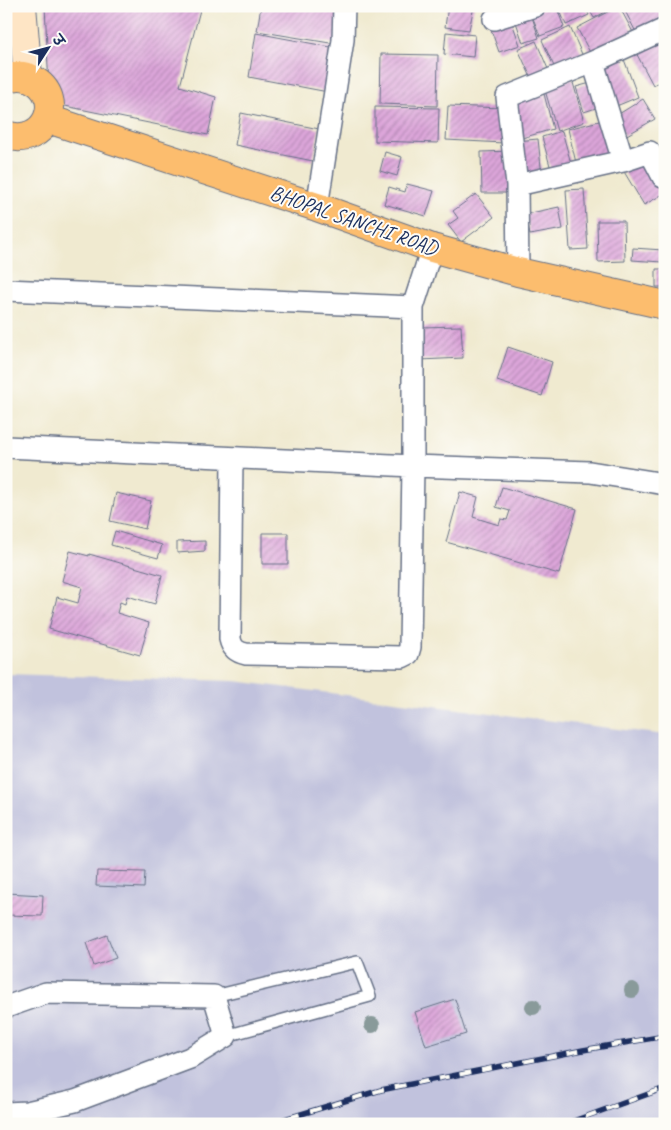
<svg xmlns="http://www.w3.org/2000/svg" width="671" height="1130" font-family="Caveat,'Playpen Sans Deva',sans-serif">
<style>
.railway{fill:#c1c2dd}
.building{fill:url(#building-hatch)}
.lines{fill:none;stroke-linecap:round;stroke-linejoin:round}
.lane-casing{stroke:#667086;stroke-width:14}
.street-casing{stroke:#667086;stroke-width:24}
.secondary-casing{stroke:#667086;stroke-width:30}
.primary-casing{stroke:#667086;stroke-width:30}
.lane{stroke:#fff;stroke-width:11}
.street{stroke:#fff;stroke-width:21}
.secondary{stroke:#fee5c5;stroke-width:28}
.primary{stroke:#fcbd6e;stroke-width:28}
.rail-casing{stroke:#1b2f5e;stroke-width:5.5}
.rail{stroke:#fdfcf7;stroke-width:4;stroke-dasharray:11;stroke-linecap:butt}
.tree{fill:#899a9a}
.labels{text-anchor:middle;stroke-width:4;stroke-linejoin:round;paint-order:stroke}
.street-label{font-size:21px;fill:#1b2f5e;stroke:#fdfcf7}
</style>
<defs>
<pattern id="building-hatch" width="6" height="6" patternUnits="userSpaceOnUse" patternTransform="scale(1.25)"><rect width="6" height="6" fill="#dda6da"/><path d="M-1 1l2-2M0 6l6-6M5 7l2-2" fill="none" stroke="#b288b4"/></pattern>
</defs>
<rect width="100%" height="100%" fill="#fdfcf7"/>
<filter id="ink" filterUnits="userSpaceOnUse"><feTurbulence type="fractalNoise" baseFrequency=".02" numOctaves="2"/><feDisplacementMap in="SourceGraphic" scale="10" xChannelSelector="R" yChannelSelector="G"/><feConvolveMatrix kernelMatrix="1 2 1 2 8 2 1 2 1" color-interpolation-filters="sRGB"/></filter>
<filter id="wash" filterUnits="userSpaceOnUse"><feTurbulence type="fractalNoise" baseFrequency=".0096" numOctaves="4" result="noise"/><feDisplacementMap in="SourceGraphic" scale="20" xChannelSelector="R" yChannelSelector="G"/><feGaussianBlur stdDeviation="1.12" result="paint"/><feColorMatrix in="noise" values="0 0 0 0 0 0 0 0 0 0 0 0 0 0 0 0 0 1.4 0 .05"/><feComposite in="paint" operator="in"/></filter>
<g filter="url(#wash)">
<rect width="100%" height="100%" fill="#f0ead0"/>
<path class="railway" d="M6 674 235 681 665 735V1124H6Z"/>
<g id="blocks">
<path class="building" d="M45 6H201L180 86 216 97 208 135 65 106 49 87Z
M261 6H338L336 44 257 31Z
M448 6H474L469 30 445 27Z
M549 6H556L564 27 540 36 531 13Z
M558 6H585L589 15 566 25Z
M587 6H610L611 9 594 18Z
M619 6 636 38 594 60 577 28Z
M624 6H665V27L640 40 623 7Z
M530 11 539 38 523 43 514 16Z
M510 17 520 45 499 52 489 24Z
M570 27 585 61 557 73 542 40Z
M665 31V79L653 85 633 47Z
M446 32 475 35 473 57 444 54Z
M256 33 336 48 328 92 249 77Z
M536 41 551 76 534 84 518 49Z
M381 54 438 55 437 106 380 104Z
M622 54 638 97 614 107 598 62Z
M572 79 584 122 557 131 544 87Z
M594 82 602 106 584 112 576 87Z
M544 94 553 129 522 138 512 102Z
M643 99 655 119 625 136 614 117Z
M448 106 505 108 504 143 446 140Z
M375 107 439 108 438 143 375 141Z
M241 113 319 129 313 161 235 145Z
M603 120 612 159 577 167 568 129Z
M562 131 572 167 552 173 542 137Z
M538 139 542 176 520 179 516 141Z
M512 151 513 193H482L481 152Z
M385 152 402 157 397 176 380 171Z
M645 158 665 193 644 205 623 170Z
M407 184 434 191 426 216 384 204 389 187 405 192Z
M584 189 588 249 570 250 566 190Z
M476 194 494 217 461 242 448 225 458 218 453 211Z
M559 207 563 229 530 235 526 214Z
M597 221H624L625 261 598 262Z
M633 248 663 250 662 262 632 260Z
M656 269H665V287H656Z
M461 326 463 358 420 360 419 327Z
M508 347 552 362 542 396 497 381Z
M502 487 577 509 559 574 446 542 460 492 478 497 473 517 499 525 501 519 507 520 510 511 496 507Z
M116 493 151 501 145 529 110 521Z
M115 531 162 545 158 558 111 545Z
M262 533H288V564H262Z
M205 541V551L177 553V542Z
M70 551 89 556V554L162 575 155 604 127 596 125 604 120 602 117 613 149 623 140 655 49 629 57 597 78 603 82 587 62 581Z
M6 621H11V640H6Z
M97 871 145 872 144 888 96 886Z
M6 893 43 895 42 916 6 915Z
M107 935 116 958 94 966 86 943Z
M455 999 466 1034 426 1046 415 1012Z"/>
</g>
</g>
<g filter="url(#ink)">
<use href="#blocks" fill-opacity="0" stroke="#667086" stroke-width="1"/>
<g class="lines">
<defs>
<path id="lane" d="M214 996 357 962 370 996 226 1036"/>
<path id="street" d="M494 19 535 6
M593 62 623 161
M517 185 623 161 650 152 663 177
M317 207 343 40 344 6
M518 272 517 185 507 97 593 62 665 29
M6 290 413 307
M6 447 413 466 590 472 665 484
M232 458 230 639C232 648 236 652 246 654L402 657 408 654 410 647 413 466V307L432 248
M6 1007 46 993 214 996 226 1036 190 1058 75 1101 27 1112 6 1113"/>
<path id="secondary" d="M22 6 28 77"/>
<path id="primary" d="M6 79C15 75 24 75 32 79 68 98 45 148 6 135
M48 119 317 207 432 248 518 272 665 305"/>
</defs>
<use href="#lane" class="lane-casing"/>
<use href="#street" class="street-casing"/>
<use href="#secondary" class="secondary-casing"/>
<use href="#primary" class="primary-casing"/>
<use href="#lane" class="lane"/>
<use href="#street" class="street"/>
<use href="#secondary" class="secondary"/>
<use href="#primary" class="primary"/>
<defs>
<path id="rail" d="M268 1124 381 1090 583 1050 665 1036
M565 1124 665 1088"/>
</defs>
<use href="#rail" class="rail-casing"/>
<use href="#rail" class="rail"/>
</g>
<g class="tree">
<circle cx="632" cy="990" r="8"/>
<circle cx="533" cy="1007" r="8"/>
<circle cx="372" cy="1025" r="8"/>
</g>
</g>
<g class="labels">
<g class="street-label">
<text transform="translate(354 220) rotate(19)" y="7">BHOPAL SANCHI ROAD</text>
</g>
</g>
<rect width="671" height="1130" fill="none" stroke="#fdfcf7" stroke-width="25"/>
<g transform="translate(48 48) rotate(54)" stroke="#fdfcf7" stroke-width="4" paint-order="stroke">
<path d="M0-4L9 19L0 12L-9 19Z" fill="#1b2f5e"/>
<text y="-8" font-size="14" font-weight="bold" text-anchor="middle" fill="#1b2f5e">उ</text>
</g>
</svg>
